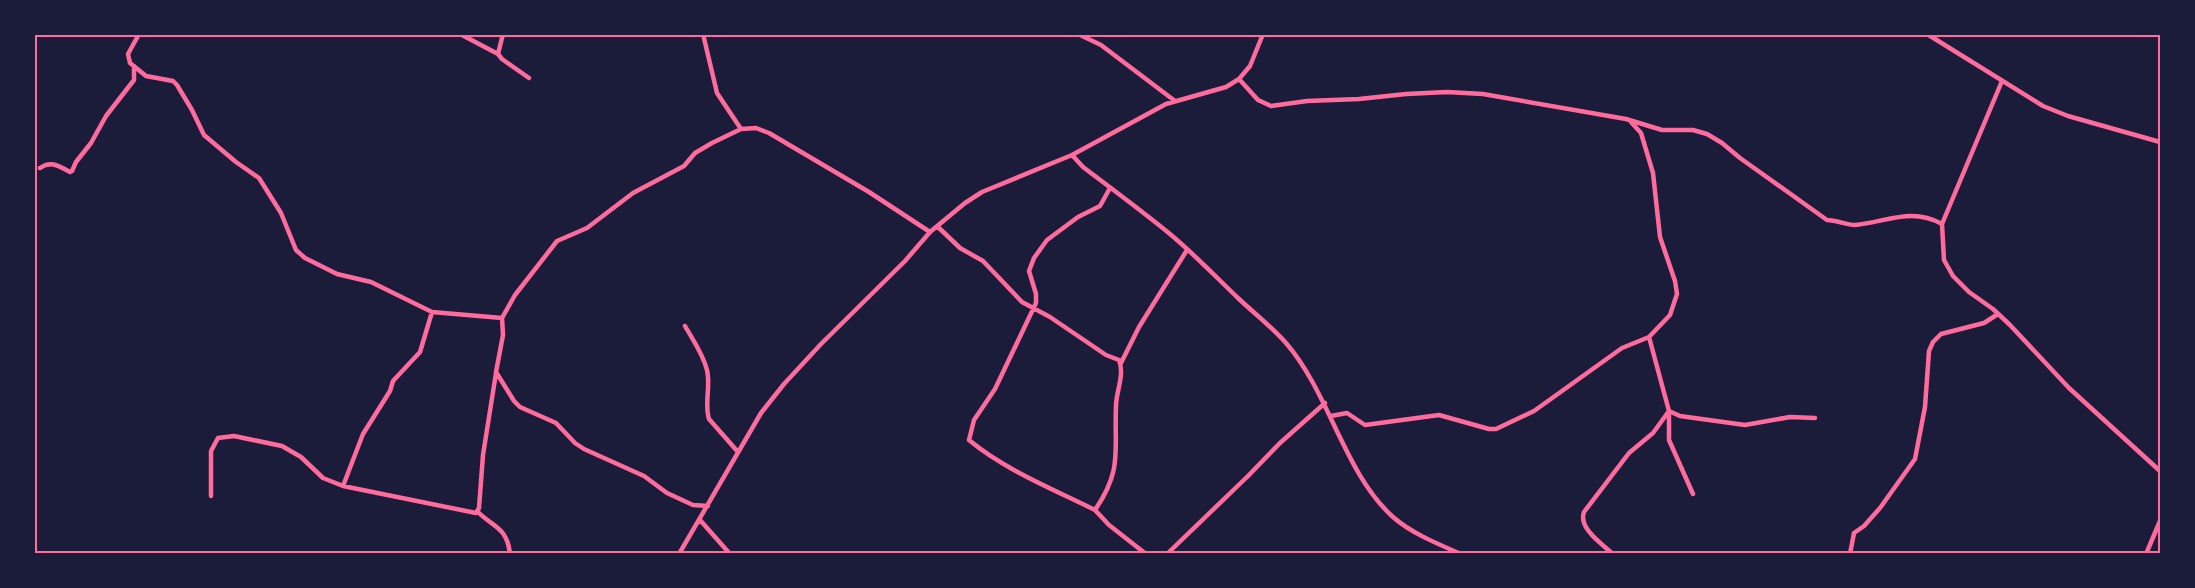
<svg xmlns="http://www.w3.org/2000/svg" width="2195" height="588" font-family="'Work Sans',sans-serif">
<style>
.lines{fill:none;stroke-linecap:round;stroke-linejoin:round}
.minor{stroke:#ff6b9d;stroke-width:4.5}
.neatline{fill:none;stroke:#ff6b9d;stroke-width:2}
</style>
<rect width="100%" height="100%" fill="#1b1b3a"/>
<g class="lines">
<path class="minor" d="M139 34 128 54 130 63 146 76 173 81 177 85 192 110 204 135 236 162 259 178 281 213 296 250 305 258 337 274 371 282 432 312 502 318
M460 34 498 54 502 59 529 78
M703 34 717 93 741 129
M1078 34 1101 45 1175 101
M1927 34 2043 106 2068 116 2160 142
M498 54 503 34
M1239 79 1258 100 1271 106 1307 101 1359 99 1406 94 1447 92 1483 94 1626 119 1662 130H1693L1707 134 1722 143 1740 158 1827 220C1837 220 1846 225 1855 225 1887 222 1911 207 1942 224
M2002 81 1942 224 1944 260 1953 276 1969 292 1993 309 2010 325 2069 388 2160 471
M1072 155 1083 167C1112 189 1142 211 1170 234 1194 254 1216 277 1239 299 1255 314 1272 327 1286 343 1330 394 1344 473 1393 517 1411 533 1438 544 1461 554
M40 168C51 160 59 166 70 172L72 171 76 162 91 143 106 116 134 80V66
M938 227 960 248 983 261 1022 302 1050 317 1106 355 1119 360C1125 375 1116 391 1116 406 1114 451 1123 469 1095 510L1109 525 1146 554
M685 326C693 340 703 354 707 370 711 386 704 404 709 419L738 452
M1649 337 1669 411V440L1693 494
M1121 363 1139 327 1187 250
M1331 416 1347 413 1365 425 1439 415 1489 429H1496L1534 411 1622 348 1649 337 1670 315 1677 294 1675 281 1660 237 1653 173 1641 133 1631 122
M343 486 363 434 390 391 393 381 420 352 432 312
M211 496V451L218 438 234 436 282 446 301 457 323 478 343 486 476 513 479 508 483 455 496 373
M708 506 693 505 667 493 644 476 584 449 575 443 556 423 520 407 514 401 496 372 503 335 502 318 515 295 557 241 587 228 633 193 684 166 695 153 712 143 741 129 756 128 769 133 869 192 930 232
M1095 510C1053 489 1005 470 969 440L974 420 995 389 1036 303V294L1029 271 1034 258 1047 240 1078 217 1100 206 1110 188
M478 512C494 528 507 527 510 554
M700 520 730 554
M679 554 761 413 784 384 821 344 905 261 930 232 965 203 982 192 1072 155 1166 104 1226 87 1239 79 1250 66 1263 34
M1167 554 1248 476 1280 443 1325 403
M1613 554C1602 544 1578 528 1584 512L1629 453 1653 433 1669 411 1680 416 1745 425 1790 417 1815 418
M1850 554 1854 533 1864 526 1880 508 1915 459 1925 407 1929 351 1933 342 1941 334 1984 323 1998 314
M2146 554 2160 521"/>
</g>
<rect width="2195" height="588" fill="none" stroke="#1b1b3a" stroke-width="72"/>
<rect x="36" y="36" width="2123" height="516" class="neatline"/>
</svg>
